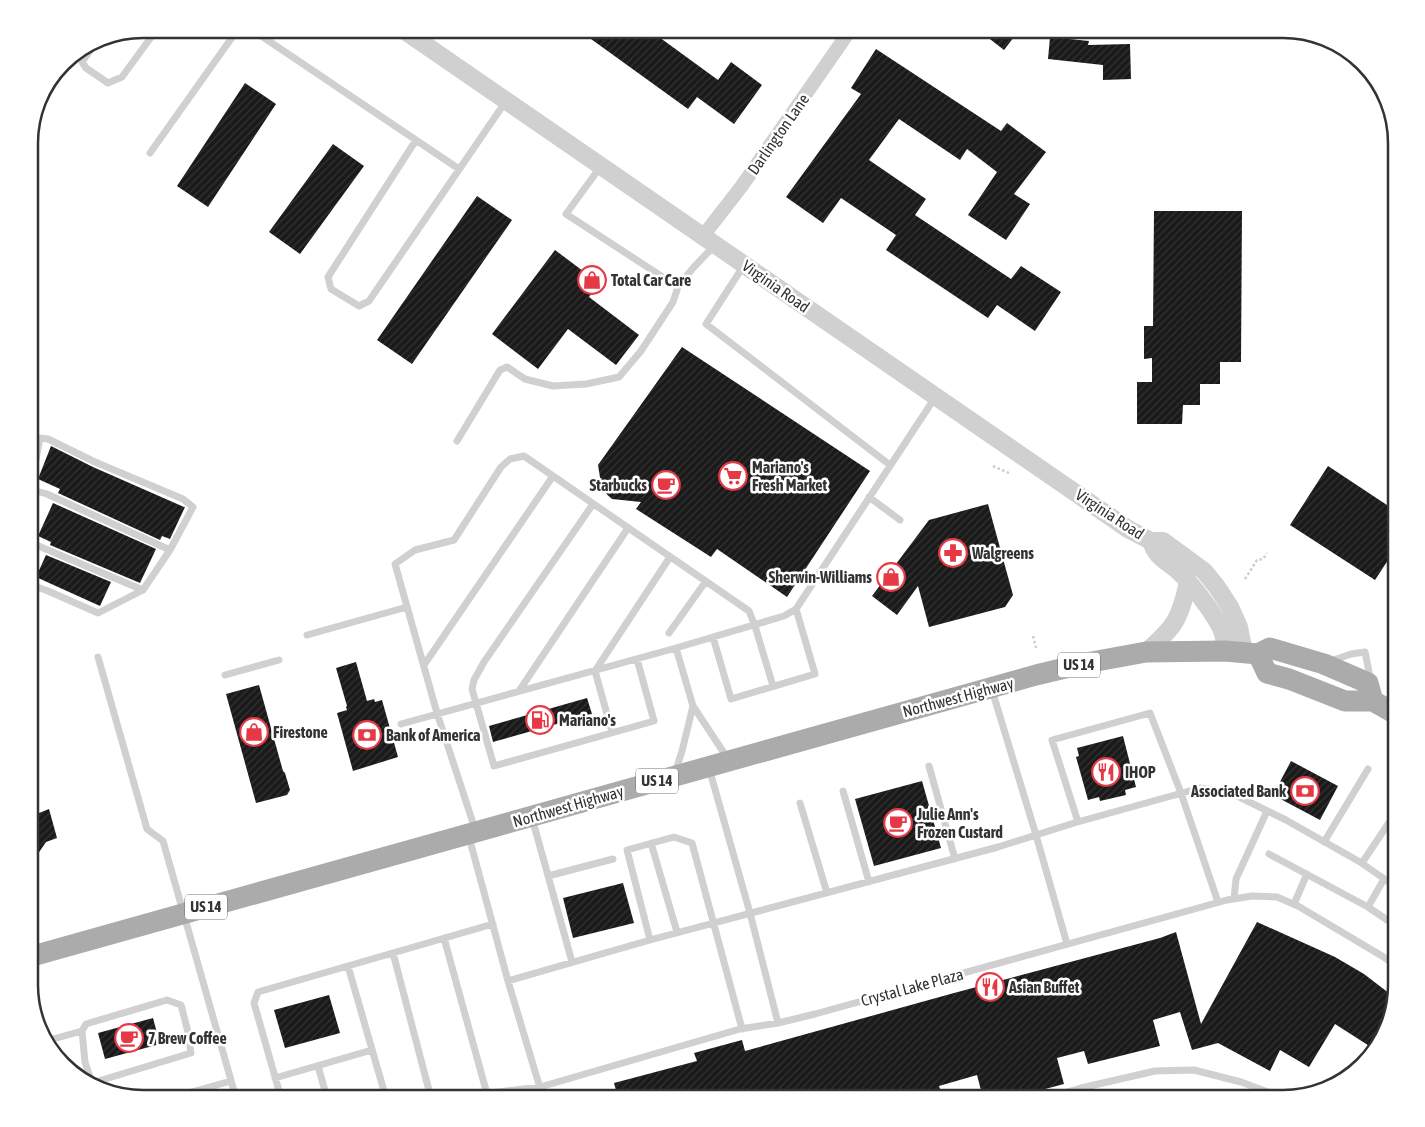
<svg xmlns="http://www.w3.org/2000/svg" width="1425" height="1127" font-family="'Asap Condensed',sans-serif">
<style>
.building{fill:url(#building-hatch)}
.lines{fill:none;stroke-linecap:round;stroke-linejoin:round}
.path{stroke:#cdcdcd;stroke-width:2.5;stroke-dasharray:2.5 2.5;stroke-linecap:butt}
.service{stroke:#d0d0d0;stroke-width:7}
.minor{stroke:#d0d0d0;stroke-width:14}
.tertiary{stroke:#d0d0d0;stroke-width:18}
.primary{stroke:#ababab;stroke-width:21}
.labels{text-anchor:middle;stroke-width:5;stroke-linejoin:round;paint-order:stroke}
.shield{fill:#fff;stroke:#707070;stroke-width:1}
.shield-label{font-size:15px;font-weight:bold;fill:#333}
.street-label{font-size:16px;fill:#333;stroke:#fff}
.poi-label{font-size:16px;font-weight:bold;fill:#333;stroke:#fff;text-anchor:start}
.rim{fill:none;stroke:#333;stroke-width:2.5}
</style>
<defs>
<pattern id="building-hatch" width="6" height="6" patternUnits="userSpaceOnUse" patternTransform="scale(1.25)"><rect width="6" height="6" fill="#1a1a1a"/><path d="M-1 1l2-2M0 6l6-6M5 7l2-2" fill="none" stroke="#333"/></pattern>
</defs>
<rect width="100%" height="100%" fill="#fff"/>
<path class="building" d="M598 29H648L718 80 731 62 762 85 734 124 697 97 688 109 591 39Z
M977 29H1020L1004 50Z
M1050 37 1089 41 1088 45 1130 44 1131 79 1103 80V65L1048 59Z
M876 49 1001 131 1007 123 1046 152 1014 194 1030 204 1006 240 968 215 997 172 967 149 960 160 899 119 869 160 926 199 915 215 1011 279 1021 266 1061 292 1035 331 997 305 988 318 886 250 896 235 841 198 823 223 786 197 861 94 851 88Z
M245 83 276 104 208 207 177 186Z
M333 144 364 166 300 254 269 232Z
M477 196 512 220 412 364 377 340Z
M1154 211H1242L1241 362H1220V384H1200V405H1183L1182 424H1137V382H1152V358L1144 359V326H1153Z
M555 250 599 283 589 297 639 335 616 365 568 329 538 369 492 334Z
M682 347 870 471 787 597 717 549 711 557 636 509 641 502 612 499 602 490 598 465Z
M51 446 93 467 184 507H185L170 539 162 536 160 540 58 493 60 489 38 479Z
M1328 466 1396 511V548L1375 580 1290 525Z
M53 503 156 549 140 583 50 545 51 542 38 536Z
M988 504 1013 595 1005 607 929 627 918 586 897 615 872 596 929 520Z
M46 555 111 582 100 606 36 577Z
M356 662 367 701 374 699 375 702 382 700 398 757 353 771 337 713 347 710 346 707 347 706 336 668Z
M259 685 283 771 285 773 290 790 287 795 256 803 226 694Z
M587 698 592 714 493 742 489 726Z
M1123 736 1136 787 1125 790 1126 795 1100 801 1099 797 1088 800 1076 757 1079 756 1077 748Z
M1291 761 1338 786 1320 820 1273 795Z
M922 781 941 848 874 866 855 799Z
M29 789H33L39 813 49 809 57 838 46 842 29 867Z
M623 883 634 923 573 938 563 898Z
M1257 922 1335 957 1364 974 1394 997 1388 1028 1374 1049 1335 1024 1309 1067 1280 1050 1270 1071 1218 1043 1192 1050 1180 1012 1153 1020 1160 1046 1088 1064 1084 1051 1057 1058 1064 1084 1011 1098H983L977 1075 939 1086 943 1098H897L896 1095 885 1098H618L614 1083 697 1061 694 1053 742 1040 745 1051 954 993 1160 938 1176 932 1201 1024Z
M329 995 340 1033 285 1048 274 1010Z
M153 1018 160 1044 105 1059 98 1033Z"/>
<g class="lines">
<path class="path" d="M993 466 1011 474
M1245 579 1257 560 1263 559 1267 553
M1033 636 1036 648"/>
<path class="service" d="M251 29 459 169
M99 38 82 62 86 68 108 83 122 77 157 29
M416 140 328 277 331 289 359 306 369 301 506 101
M150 153 238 29
M601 166 566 214 678 287 693 268 715 245
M744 265 706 324 890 465
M457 441 500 370 507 367 525 379 553 386 586 384 619 377 641 351 673 302 678 287
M29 489 47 494 170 550
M869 497 900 520
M593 504 484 662 474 680 472 689 494 766 654 721 637 659
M29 542 143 590
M29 584 48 591 98 613 143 590 170 550 193 507 183 499 95 462 48 439 40 438 30 490 29 513
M669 633 706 581
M307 635 407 607
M713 637 731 699 815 674 796 609
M98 657 147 829 163 841 236 1098
M1331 661 1351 654 1365 652 1369 672V681
M424 665 553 476
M225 675 279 660
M992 690 1036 835 1067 944
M519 691 628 528
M401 724 676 648
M612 732 595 671 670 557
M728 759 693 706 676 648 784 616 796 609 936 396
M929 766 955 859
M709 768 750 913 778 1023
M675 773 682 751 693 706
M843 791 869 882
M800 803 827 893
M532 818 572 962
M1078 822 1052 740 1150 713 1181 793 1218 902
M475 829 437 713 395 564 415 550 454 540 501 467 510 459 524 456 749 611 755 626 773 686
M469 837 508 981 543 1098
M1324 842 1368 769
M651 843 677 932
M1269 854 1368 907 1396 926
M1362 863 1396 812
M548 876 613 859
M1234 899 1236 879 1267 811
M1294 904 1307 874
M1368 907 1384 879
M444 938 487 1094
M650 940 627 850 674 837 692 843 742 1029
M393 953 431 1098
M348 966 386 1098
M508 981 650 940 998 847 1074 823 1200 788 1229 792 1286 820 1360 862 1396 887
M46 1041 82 1031
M318 1066 327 1098
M275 1078 372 1050
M92 1083 191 1053 188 1032 181 1005 167 1000 86 1024 82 1031 85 1062 92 1083V1085
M170 1098 231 1081
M281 1098 254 1003 258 992 493 924
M471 1098 490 1093 540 1087 740 1029 778 1023 815 1014 1227 900 1252 896 1277 897 1298 906 1382 956 1396 966
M1046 1098 1081 1088 1155 1071 1194 1070 1241 1082 1284 1098"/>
<path class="minor" d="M703 236 741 187 851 29"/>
<path class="tertiary" d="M402 29 1128 529 1151 541H1163L1204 571 1217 587 1230 607 1239 627 1244 652
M1151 541C1156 558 1166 560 1179 572 1192 584 1212 611 1221 628 1224 635 1225 643 1225 651
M1146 652C1175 627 1180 619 1188 582"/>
<path class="primary" d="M1258 654 1267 673 1289 679 1345 701H1373L1396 714
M29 957 1036 675 1086 663 1146 652 1225 651 1258 654 1270 648 1324 664 1368 683 1373 701"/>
</g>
<defs>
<symbol id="shop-ring" viewBox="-11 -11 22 22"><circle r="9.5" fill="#fff" stroke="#e63946" stroke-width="1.5"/><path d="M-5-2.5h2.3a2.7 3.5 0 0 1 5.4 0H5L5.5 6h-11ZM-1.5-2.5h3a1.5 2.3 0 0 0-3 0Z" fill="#e63946"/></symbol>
<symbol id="supermarket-ring" viewBox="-11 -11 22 22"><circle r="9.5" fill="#fff" stroke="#e63946" stroke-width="1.5"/><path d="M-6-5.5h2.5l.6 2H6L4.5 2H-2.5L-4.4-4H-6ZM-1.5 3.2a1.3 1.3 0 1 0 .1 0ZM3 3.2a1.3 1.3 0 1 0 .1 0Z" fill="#e63946"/></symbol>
<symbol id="cafe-ring" viewBox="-11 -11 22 22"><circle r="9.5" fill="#fff" stroke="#e63946" stroke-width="1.5"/><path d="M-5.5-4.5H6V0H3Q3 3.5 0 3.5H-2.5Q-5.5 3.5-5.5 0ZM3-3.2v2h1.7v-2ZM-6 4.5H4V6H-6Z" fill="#e63946"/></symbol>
<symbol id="pharmacy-ring" viewBox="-11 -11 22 22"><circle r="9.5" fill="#fff" stroke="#e63946" stroke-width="1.5"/><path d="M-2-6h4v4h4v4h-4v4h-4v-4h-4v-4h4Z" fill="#e63946"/></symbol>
<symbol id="fuel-ring" viewBox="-11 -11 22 22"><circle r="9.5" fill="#fff" stroke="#e63946" stroke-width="1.5"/><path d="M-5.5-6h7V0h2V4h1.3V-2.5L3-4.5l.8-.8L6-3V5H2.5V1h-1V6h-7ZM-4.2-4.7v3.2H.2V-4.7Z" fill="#e63946"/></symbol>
<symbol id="bank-ring" viewBox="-11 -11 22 22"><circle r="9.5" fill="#fff" stroke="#e63946" stroke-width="1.5"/><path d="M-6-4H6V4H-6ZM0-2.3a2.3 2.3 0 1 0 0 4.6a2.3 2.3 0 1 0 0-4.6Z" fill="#e63946"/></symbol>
<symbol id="restaurant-ring" viewBox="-11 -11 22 22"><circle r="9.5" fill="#fff" stroke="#e63946" stroke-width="1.5"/><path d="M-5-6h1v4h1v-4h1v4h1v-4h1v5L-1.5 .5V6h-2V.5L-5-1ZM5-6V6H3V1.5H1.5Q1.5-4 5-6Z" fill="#e63946"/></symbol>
</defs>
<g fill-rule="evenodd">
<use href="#shop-ring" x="576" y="264" width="32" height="32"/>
<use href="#supermarket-ring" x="717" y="460" width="32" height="32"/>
<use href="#cafe-ring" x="650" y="469" width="32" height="32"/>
<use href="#pharmacy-ring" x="937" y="537" width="32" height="32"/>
<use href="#shop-ring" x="875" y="561" width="32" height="32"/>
<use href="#fuel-ring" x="524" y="704" width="32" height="32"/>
<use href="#shop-ring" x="238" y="716" width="32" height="32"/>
<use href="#bank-ring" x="351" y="719" width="32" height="32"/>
<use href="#restaurant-ring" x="1090" y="756" width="32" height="32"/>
<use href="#bank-ring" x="1289" y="775" width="32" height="32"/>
<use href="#cafe-ring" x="882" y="807" width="32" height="32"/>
<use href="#restaurant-ring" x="974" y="971" width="32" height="32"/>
<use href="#cafe-ring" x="113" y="1022" width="32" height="32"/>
</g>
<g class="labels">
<g class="shield">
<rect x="1058" y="652.5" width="42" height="25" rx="4"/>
<rect x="636" y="768.5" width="42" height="25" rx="4"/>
<rect x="185" y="894.5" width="42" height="25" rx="4"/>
</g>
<g class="shield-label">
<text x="1079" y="670">US 14</text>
<text x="657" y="786">US 14</text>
<text x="206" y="912">US 14</text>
</g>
<g class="street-label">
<text transform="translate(778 134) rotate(-55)" y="6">Darlington Lane</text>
<text transform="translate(776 286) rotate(35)" y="6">Virginia Road</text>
<text transform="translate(1110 514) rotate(33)" y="6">Virginia Road</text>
<text transform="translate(958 697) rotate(-15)" y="6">Northwest Highway</text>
<text transform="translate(568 806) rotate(-16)" y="6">Northwest Highway</text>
<text transform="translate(912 987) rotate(-15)" y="6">Crystal Lake Plaza</text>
</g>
<g class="poi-label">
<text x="611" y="286">Total Car Care</text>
<text x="752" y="473">Mariano's<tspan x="752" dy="18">Fresh Market</tspan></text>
<text x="647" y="491" text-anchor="end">Starbucks</text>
<text x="972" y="559">Walgreens</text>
<text x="872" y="583" text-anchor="end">Sherwin-Williams</text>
<text x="559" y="726">Mariano's</text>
<text x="273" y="738">Firestone</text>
<text x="386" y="741">Bank of America</text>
<text x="1125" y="778">IHOP</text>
<text x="1286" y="797" text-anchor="end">Associated Bank</text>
<text x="917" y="820">Julie Ann's<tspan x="917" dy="18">Frozen Custard</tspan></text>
<text x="1009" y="993">Asian Buffet</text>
<text x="148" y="1044">7 Brew Coffee</text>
</g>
</g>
<path d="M0 0H1425V1127H0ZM143 38H1283A105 105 0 0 1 1388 143V985A105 105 0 0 1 1283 1090H143A105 105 0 0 1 38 985V143A105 105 0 0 1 143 38Z" fill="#fff" fill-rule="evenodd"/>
<path class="rim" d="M143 38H1283A105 105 0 0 1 1388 143V985A105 105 0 0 1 1283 1090H143A105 105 0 0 1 38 985V143A105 105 0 0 1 143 38Z"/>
</svg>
